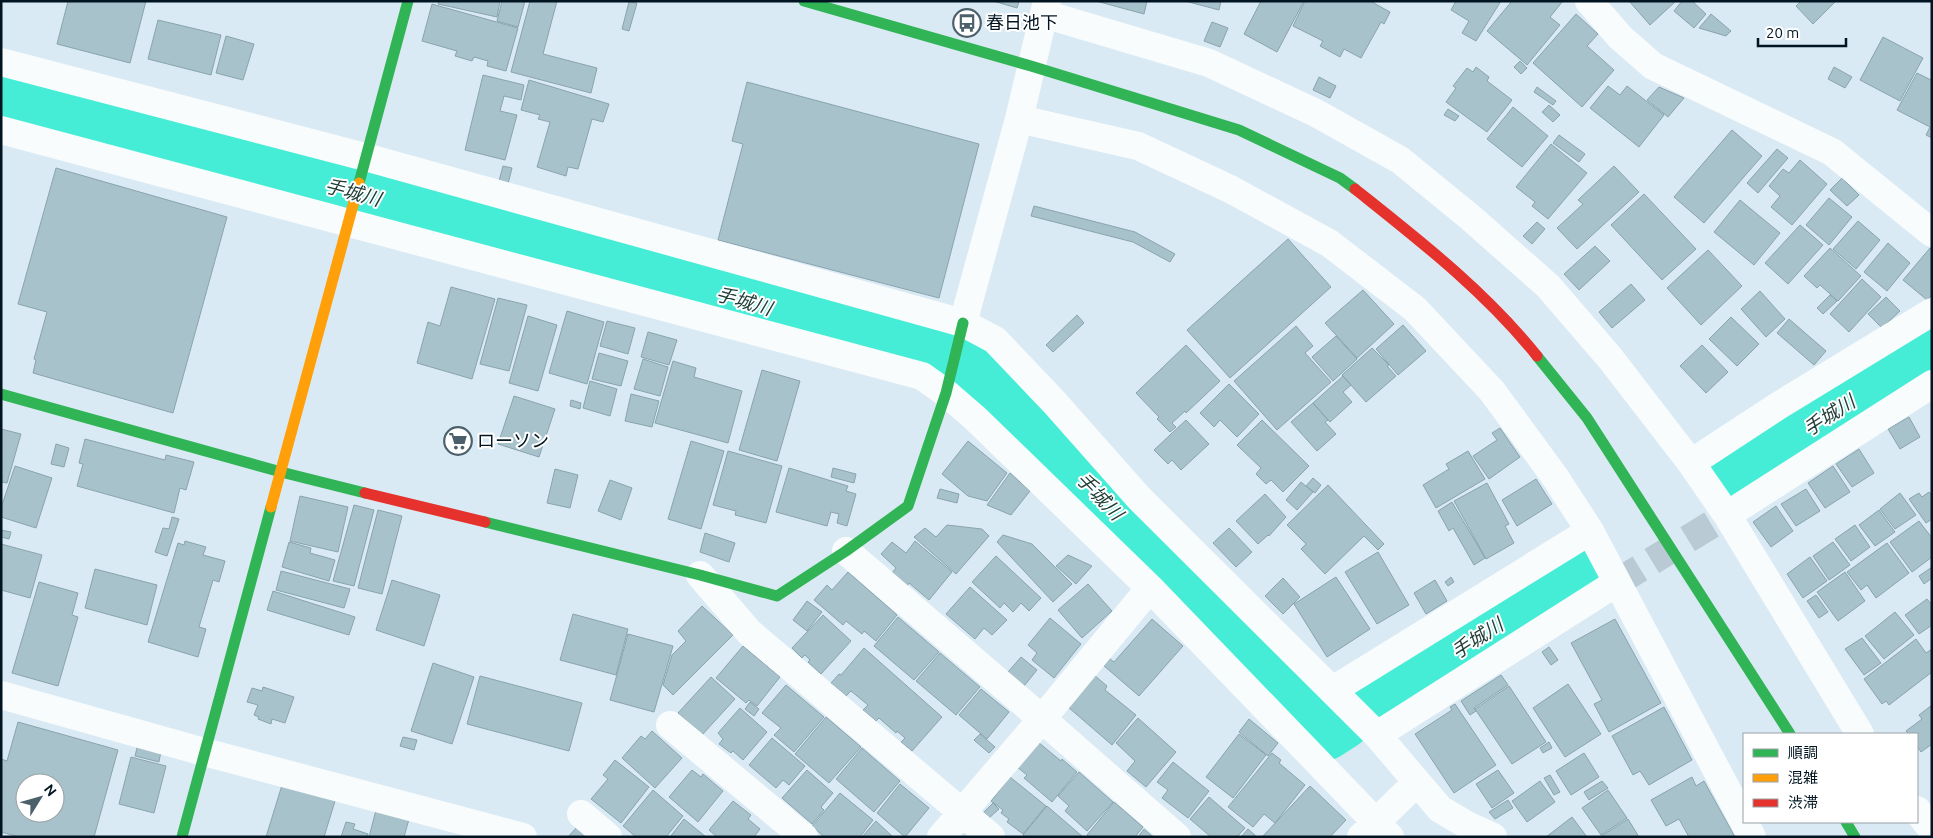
<svg xmlns="http://www.w3.org/2000/svg" width="1933" height="838" font-family="Ubuntu,'Noto Sans JP',sans-serif">
<style>
.lines{fill:none;stroke-linecap:round;stroke-linejoin:round}
.river{stroke:#46edd6;stroke-width:52}
.building{fill:#a8c2cb;stroke:#88a4ad;fill-rule:evenodd}
.street-tunnel{stroke:#b9cad4;stroke-width:28;stroke-dasharray:28 14;stroke-linecap:butt}
.street{stroke:#f9fcfd;stroke-width:28}
.fast{stroke:#30b455;stroke-width:11}
.slow{stroke:#ff9f0a;stroke-width:11}
.jam{stroke:#e5322d;stroke-width:11}
.labels{text-anchor:middle;stroke-width:4;stroke-linejoin:round;paint-order:stroke}
.poi-label{font-size:18px;fill:#001521;stroke:#fff;text-anchor:start}
.water-label{font-size:19px;font-style:italic;fill:#213e37;stroke:#fff}
</style>
<rect width="100%" height="100%" fill="#daeaf4"/>
<g class="lines">
<path class="river" d="M1 100 416 208 918 350 984 373 1327 734 1344 723
M1726 481 1932 349
M1369 707 1586 569"/>
</g>
<path class="building" d="M68 1H146L130 63 57 44Z
M439 1H500L497 17 438 4Z
M502 1H525L518 27 497 21Z
M530 1H557L543 54 597 68 591 93 511 72Z
M993 1H1019L1017 8Z
M1096 1H1147L1144 14Z
M1185 1H1221L1219 10Z
M1261 1H1304L1277 52 1244 34Z
M1305 1H1370L1390 12 1384 24 1381 22 1361 58 1344 49 1340 57 1320 46 1323 41 1293 26Z
M1456 1H1501L1476 41 1462 33 1469 21 1451 10Z
M1512 1H1563L1550 17 1560 25 1527 65 1487 31Z
M1629 1H1676L1650 25Z
M1682 1H1692L1706 14 1694 28 1674 11Z
M1801 1H1836L1813 24 1796 6Z
M629 2 637 3 629 31 622 29Z
M432 4 518 28 506 71 487 66 488 61 474 57 472 61 455 56 457 51 422 41Z
M1576 14 1598 34 1587 46 1614 70 1582 107 1533 63Z
M1711 14 1731 31 1726 36 1699 28Z
M158 20 221 35 211 75 148 59Z
M1212 22 1228 28 1220 47 1204 41Z
M226 36 254 44 243 80 216 73Z
M1883 37 1923 58 1900 101 1860 80Z
M1520 61 1527 68 1521 74 1514 67Z
M1476 67 1489 77 1487 81 1512 100 1487 132 1446 102 1456 88 1453 86 1467 68 1473 72Z
M1834 67 1852 77 1845 88 1828 79Z
M1917 73 1931 80 1932 79V138L1926 135 1930 127 1897 110Z
M483 75 524 85 521 100 504 96 500 111 517 115 505 160 465 150Z
M1319 77 1336 86 1330 98 1313 90Z
M529 80 609 104 603 122 592 119 578 169 568 167 566 176 537 167 550 122 538 119 540 115 521 110Z
M747 82 979 144 939 298 718 240 743 144 732 141Z
M1608 86 1620 95 1627 86 1664 115 1639 147 1590 108Z
M1537 87 1556 101 1553 105 1534 92Z
M1659 87 1684 98 1668 117 1647 100Z
M1549 105 1560 115 1553 122 1542 112Z
M1513 107 1548 136 1522 167 1487 139Z
M1448 109 1459 116 1455 121 1444 115Z
M1732 130 1762 156 1704 223 1674 197Z
M1559 135 1585 154 1579 162 1553 143Z
M1551 144 1587 173 1548 219 1532 206 1535 202 1516 187Z
M1777 149 1788 158 1758 193 1747 183Z
M1800 160 1827 184 1792 225 1771 207 1780 196 1769 186 1783 169 1789 173Z
M503 166 512 168 508 184 499 181Z
M1614 166 1639 192 1577 249 1557 228 1583 204 1578 200Z
M56 168 227 217 173 413 33 373 36 360 34 359 47 312 18 304Z
M1842 178 1859 195 1847 206 1830 190Z
M1644 194 1696 249 1662 280 1611 225Z
M1829 198 1852 217 1829 245 1806 225Z
M1740 200 1780 233 1754 265 1714 232Z
M1034 206 1135 232 1175 254 1170 262 1133 242 1031 216Z
M1858 221 1880 240 1856 269 1833 249Z
M1537 222 1545 229 1532 244 1523 236Z
M1800 225 1823 245 1788 284 1765 263Z
M1288 239 1331 287 1230 378 1187 330Z
M1888 243 1910 263 1887 291 1864 272Z
M1595 246 1610 261 1579 290 1564 274Z
M1830 248 1861 276 1838 301 1820 285 1817 288 1804 276Z
M1930 248 1932 249V295L1927 300 1903 280Z
M1708 250 1742 286 1701 325 1667 288Z
M1862 279 1881 297 1849 332 1830 314Z
M1631 284 1645 300 1612 328 1599 312Z
M451 287 495 299 472 379 417 363 428 322 440 326Z
M1363 290 1394 324 1357 358 1325 323Z
M1760 291 1785 319 1766 337 1741 309Z
M1830 295 1837 301 1823 314 1817 308Z
M1886 297 1900 311 1882 328 1868 314Z
M498 298 527 305 509 371 480 364Z
M567 311 604 322 587 384 549 373Z
M1077 315 1084 323 1053 352 1046 345Z
M528 316 557 325 538 391 509 383Z
M1731 317 1759 344 1737 366 1709 339Z
M1789 319 1826 351 1814 365 1777 333Z
M607 321 635 328 628 354 600 346Z
M1403 325 1426 351 1398 375 1376 349Z
M1296 326 1313 346 1305 353 1331 382 1277 430 1234 381Z
M648 332 677 340 669 365 641 357Z
M1336 336 1357 359 1333 381 1312 357Z
M1186 345 1220 381 1186 413 1185 411 1172 423 1176 427 1170 432 1157 419 1159 417 1136 393Z
M1702 345 1728 372 1706 393 1680 366Z
M1372 348 1389 365 1387 366 1396 376 1366 402 1342 375Z
M599 353 628 361 621 386 592 379Z
M643 359 668 367 660 396 634 389Z
M673 361 696 368 694 377 742 391 728 443 655 423Z
M762 370 800 381 777 461 739 450Z
M1343 376 1351 385 1343 392 1352 402 1330 422 1313 403Z
M590 381 617 389 610 416 583 408Z
M1229 384 1259 414 1237 437 1220 420 1214 427 1200 413Z
M631 394 659 401 652 427 625 421Z
M514 396 555 409 539 457 498 444Z
M571 400 581 403 580 409 570 406Z
M1313 403 1328 420 1325 422 1336 434 1317 451 1291 422Z
M1909 417 1920 437 1900 449 1888 429Z
M1186 420 1209 444 1181 470 1172 460 1168 464 1154 450Z
M1262 420 1309 466 1283 492 1271 480 1266 484 1256 474 1261 468 1237 445Z
M1500 428 1520 457 1489 479 1473 456 1497 440 1492 433Z
M1 429 21 434 7 483 1 482Z
M85 439 165 460 166 455 194 462 186 490 180 488 174 513 77 486 83 464 79 463Z
M691 441 724 451 701 529 668 519Z
M968 441 1007 473 987 501 968 496 942 474Z
M56 444 69 448 64 467 51 464Z
M1859 449 1874 473 1852 487 1836 464Z
M728 451 782 466 766 523 735 515 736 511 713 505Z
M1468 451 1485 479 1436 508 1423 485 1449 469 1446 464Z
M15 466 52 478 36 528 1 517V508Z
M1833 466 1850 492 1825 508 1808 483Z
M789 468 848 486 846 491 856 494 847 526 837 523 839 514 831 512 827 526 776 512Z
M833 468 856 474 854 483 831 477Z
M555 469 578 475 570 508 547 503Z
M1010 473 1030 491 1011 515 987 505Z
M1313 478 1321 485 1315 493 1306 486Z
M1536 479 1552 504 1517 526 1502 500Z
M610 480 632 488 621 520 598 511Z
M1301 482 1313 492 1297 510 1286 500Z
M1487 483 1509 524 1505 526 1514 543 1486 559 1454 501Z
M1328 485 1384 544 1378 550 1364 536 1325 574 1301 549 1306 544 1287 525Z
M940 489 959 494 957 503 937 498Z
M1806 489 1820 511 1796 526 1781 504Z
M1929 492 1932 496V519L1926 523 1909 499 1919 493 1922 497Z
M1900 493 1916 515 1895 529 1880 509Z
M1265 494 1286 517 1269 536 1268 535 1258 544 1236 521Z
M300 496 348 507 338 552 290 541Z
M1452 502 1485 558 1474 565 1453 528 1449 531 1438 511Z
M354 505 374 510 354 586 333 581Z
M1776 506 1793 531 1771 547 1753 522Z
M378 510 402 516 382 594 358 588Z
M1879 510 1895 532 1875 546 1859 525Z
M172 517 179 519 167 556 155 552 163 528 169 529Z
M1919 521 1932 538V557L1912 572 1890 542Z
M947 525 982 529 989 536 956 574 914 537 925 528 936 537Z
M1855 525 1870 547 1851 561 1835 539Z
M1229 528 1252 552 1236 567 1213 543Z
M1 530 11 532 9 539 1 537Z
M705 533 735 543 729 562 700 552Z
M1003 535 1032 544 1072 584 1053 602 997 542Z
M185 541 206 547 203 555 225 561 219 582 213 580 199 627 206 629 198 657 148 642 178 543 184 545Z
M915 541 952 572 929 600 909 583 907 586 892 573 896 568 881 554 892 542 906 553Z
M289 542 311 548 310 553 335 560 329 581 282 567Z
M1833 542 1850 565 1829 580 1813 556Z
M1887 543 1909 573 1876 598 1867 585 1861 590 1847 572Z
M1 544 42 555 30 598 1 590Z
M1378 552 1409 605 1377 624 1345 572Z
M1068 555 1092 566 1076 584 1056 566Z
M996 556 1041 598 1029 611 1021 603 1013 612 1004 603 1000 608 972 582Z
M1810 557 1827 581 1803 598 1787 574Z
M1932 567V578L1924 584 1919 576Z
M95 569 157 585 147 625 85 608Z
M281 571 350 589 344 608 276 590Z
M848 572 897 615 876 641 864 631 862 634 846 621 843 625 814 600 827 585 832 590Z
M1845 572 1865 601 1838 621 1817 592Z
M1336 577 1370 629 1327 657 1294 604Z
M1451 577 1454 582 1448 586 1445 582Z
M1283 578 1300 597 1283 614 1265 596Z
M392 580 440 595 424 646 376 630Z
M1435 580 1447 601 1426 614 1414 593Z
M39 582 78 593 72 615 78 617 58 686 12 673Z
M1088 584 1112 611 1082 638 1058 610Z
M970 587 1007 620 992 635 984 628 975 639 946 614Z
M273 591 355 617 349 635 267 610Z
M1816 595 1828 612 1819 618 1807 601Z
M1927 599 1932 605V625L1919 634 1905 615Z
M807 601 822 612 807 631 793 620Z
M702 606 733 635 673 695 663 685 672 655 686 641 678 631Z
M1895 612 1914 635 1884 659 1865 636Z
M573 614 628 629 616 675 560 660Z
M823 615 851 641 821 674 808 662 810 660 805 655 802 658 792 648Z
M898 617 939 652 914 680 874 646Z
M1050 618 1081 644 1054 678 1032 660 1037 653 1028 645Z
M1152 619 1183 646 1139 696 1103 665 1109 658 1114 662Z
M1615 619 1661 703 1609 732 1594 704 1602 700 1571 643Z
M628 634 673 646 654 712 610 700Z
M1862 638 1881 663 1864 675 1845 649Z
M1916 639 1926 653 1932 649V672L1889 705 1886 701 1882 704 1864 679Z
M743 646 780 677 757 706 749 700 746 703 716 678Z
M1549 647 1558 660 1551 665 1542 652Z
M864 648 942 717 912 751 901 742 905 738 897 731 896 733 879 718 876 721 863 710 868 705 851 691 846 696 831 683 839 674 841 675Z
M940 653 980 687 956 715 916 681Z
M1021 657 1037 670 1024 686 1008 672Z
M433 663 474 677 452 744 411 731Z
M1094 675 1107 686 1105 690 1136 715 1112 745 1068 707Z
M1501 675 1508 685 1474 708 1476 711 1470 715 1461 701Z
M480 676 582 703 569 751 467 724Z
M711 677 735 699 702 735 678 713Z
M1568 684 1601 734 1565 757 1533 708Z
M786 685 824 717 794 752 774 735 781 728 762 713Z
M1509 686 1546 742 1512 764 1475 709Z
M263 687 294 697 285 723 272 719 271 724 258 719 259 717 254 715 258 705 247 702 252 688 262 691Z
M981 689 1009 712 987 739 959 715Z
M750 702 759 709 754 716 745 709Z
M1455 704 1496 765 1454 793 1415 734 1452 710 1450 707Z
M1932 705V744L1921 752 1917 746V734H1909L1906 731 1922 719 1919 715Z
M1664 707 1692 760 1649 785 1640 771 1633 775 1612 736Z
M740 708 767 732 743 760 733 751 731 753 719 744 723 739 718 733Z
M826 717 861 747 829 783 795 754Z
M1138 718 1176 752 1146 787 1127 771 1135 761 1116 743Z
M1249 719 1278 743 1268 756 1239 732Z
M18 722 118 750 94 837H19L1 832V759L7 761ZM25 783H55V813H25Z
M652 731 682 758 655 788 622 758 641 736 645 739Z
M980 734 995 747 989 753 974 740Z
M1239 734 1266 755 1233 798 1206 777Z
M403 737 417 740 414 750 400 746Z
M772 738 805 766 789 785 783 780 776 788 749 765Z
M1038 742 1061 761 1062 759 1077 772 1052 802 1024 778 1027 775 1017 767Z
M1549 742 1552 748 1543 753 1540 748Z
M138 744 161 751 159 762 135 756Z
M862 748 900 781 874 812 836 779Z
M1272 753 1281 760 1279 763 1305 785 1275 823 1264 814 1253 827 1228 807Z
M1584 753 1599 777 1571 795 1556 771Z
M131 757 166 766 154 813 119 804Z
M615 760 649 787 621 823 591 799 608 779 603 775Z
M1173 762 1209 791 1188 818 1162 798 1168 790 1157 782Z
M692 770 701 777 703 774 723 791 698 822 669 797Z
M807 770 833 793 821 807 824 810 812 824 782 798Z
M1498 770 1514 793 1492 808 1476 784Z
M1079 772 1113 802 1087 831 1065 811 1069 806 1058 796Z
M1550 775 1560 792 1554 795 1544 778Z
M1010 777 1046 806 1023 834 1007 822 1009 819 1001 813 1003 810 991 801Z
M1692 777 1696 786 1704 781 1735 837H1689L1679 819 1666 826 1651 800Z
M1540 781 1555 802 1527 822 1512 801Z
M1602 781 1608 788 1589 800 1584 792Z
M900 784 929 808 905 837 877 813Z
M282 785 335 801 324 837H266Z
M1310 786 1346 820 1330 837H1264L1263 836Z
M653 790 683 816 666 837H636L623 826Z
M1608 790 1627 818 1601 835 1582 808Z
M840 793 873 820 860 837H824L812 826Z
M1209 797 1245 828 1237 837H1211L1190 819Z
M1508 800 1513 808 1495 819 1489 812Z
M733 801 751 815 748 819 760 829 754 837H717L709 830Z
M1114 802 1143 827 1135 837H1089L1087 835Z
M993 803 999 809 989 818 983 813Z
M1047 806 1083 837H1025L1023 835Z
M376 810 409 819 404 837H369Z
M1572 817 1587 837H1546Z
M684 819 706 837H670Z
M1628 819 1639 837H1600Z
M876 821 893 837H862Z
M346 822 355 824 353 829 368 834 367 837H341Z
M577 827 587 837H568Z
M1144 829 1153 837H1138Z
M1248 829 1257 837H1241Z"/>
<g class="lines">
<path class="street-tunnel" d="M1616 583 1727 515"/>
<path class="street" d="M1589 1 1620 37 1653 66 1832 152 1932 233
M1044 14 1209 63 1316 113 1400 160 1471 218 1548 286 1610 358 1691 463 1727 515 1860 734
M1 62 365 157 963 323 995 340 1054 402 1139 498 1377 735 1440 809 1467 825 1493 837
M1019 119 1138 146 1230 189 1329 243 1415 309 1492 391 1555 477 1590 531 1752 837
M1 130 922 376 946 393 975 418 1150 588 1390 837
M963 323 1019 119 1047 1
M1691 463 1778 406 1932 312
M1727 515 1932 384
M846 551 1042 719 1177 837
M700 575 749 632 991 837
M1333 690 1590 531
M1 695 204 752 523 837
M670 725 804 837
M1377 735 1616 583
M1917 810 1932 830
M581 814 608 837
M941 837 1042 719 1150 588
M1361 837 1417 782"/>
<path class="fast" d="M804 1 1031 66 1239 130 1340 178 1355 189
M359 183 408 1
M1537 356 1587 418 1790 734
M1 394 281 472 365 493
M485 522 700 575 777 596 846 551 908 506 946 393 963 323
M1846 822 1855 837
M182 837 271 507"/>
<path class="slow" d="M271 507 359 183"/>
<path class="jam" d="M1355 189C1419 240 1485 291 1537 356
M365 493 485 522"/>
</g>
<defs>
<symbol id="bus-ring" viewBox="-11 -11 22 22"><circle r="9.5" fill="#fff" stroke="#4c606b" stroke-width="1.5"/><path d="M-5-6H5V4H4V6H2V4H-2V6H-4V4H-5ZM-3.5-4V0h7V-4ZM-3.5 1.2v1.5H-2V1.2ZM2 1.2v1.5H3.5V1.2Z" fill="#4c606b"/></symbol>
<symbol id="supermarket-ring" viewBox="-11 -11 22 22"><circle r="9.5" fill="#fff" stroke="#4c606b" stroke-width="1.5"/><path d="M-6-5.5h2.5l.6 2H6L4.5 2H-2.5L-4.4-4H-6ZM-1.5 3.2a1.3 1.3 0 1 0 .1 0ZM3 3.2a1.3 1.3 0 1 0 .1 0Z" fill="#4c606b"/></symbol>
</defs>
<g fill-rule="evenodd">
<use href="#bus-ring" x="951" y="7" width="32" height="32"/>
<use href="#supermarket-ring" x="442" y="425" width="32" height="32"/>
</g>
<g class="labels">
<g class="poi-label">
<text x="986" y="29">春日池下</text>
<text x="477" y="447">ローソン</text>
</g>
<g class="water-label">
<text transform="translate(353 192) rotate(15)" y="7">手城川</text>
<text transform="translate(744 301) rotate(16)" y="7">手城川</text>
<text transform="translate(1829 415) rotate(-33)" y="7">手城川</text>
<text transform="translate(1100 496) rotate(46)" y="7">手城川</text>
<text transform="translate(1477 638) rotate(-33)" y="7">手城川</text>
</g>
</g>
<rect width="1933" height="838" fill="none" stroke="#001521" stroke-width="5"/>
<rect x="1743" y="733" width="175" height="90" fill="#ffffff" stroke="#99a1a6"/>
<rect x="1753" y="749" width="25" height="8" fill="#30b455" stroke="#99a1a6"/>
<text x="1788" y="758" font-size="15" fill="#001521">順調</text>
<rect x="1753" y="774" width="25" height="8" fill="#ff9f0a" stroke="#99a1a6"/>
<text x="1788" y="783" font-size="15" fill="#001521">混雑</text>
<rect x="1753" y="799" width="25" height="8" fill="#e5322d" stroke="#99a1a6"/>
<text x="1788" y="808" font-size="15" fill="#001521">渋滞</text>
<g transform="translate(40 798) rotate(53)"><circle r="24" fill="#ffffff" stroke="#99a1a6"/>
<path d="M0-4L9 19L0 12L-9 19Z" fill="#4c606b"/>
<text y="-8" font-size="14" font-weight="bold" text-anchor="middle" fill="#001521">N</text>
</g>
<path d="M1758 38v8h88v-8" fill="none" stroke="#001521" stroke-width="2.5"/>
<text x="1766" y="38" font-size="15" fill="#001521" stroke="#ffffff" stroke-width="4" paint-order="stroke">20 m</text>
</svg>
